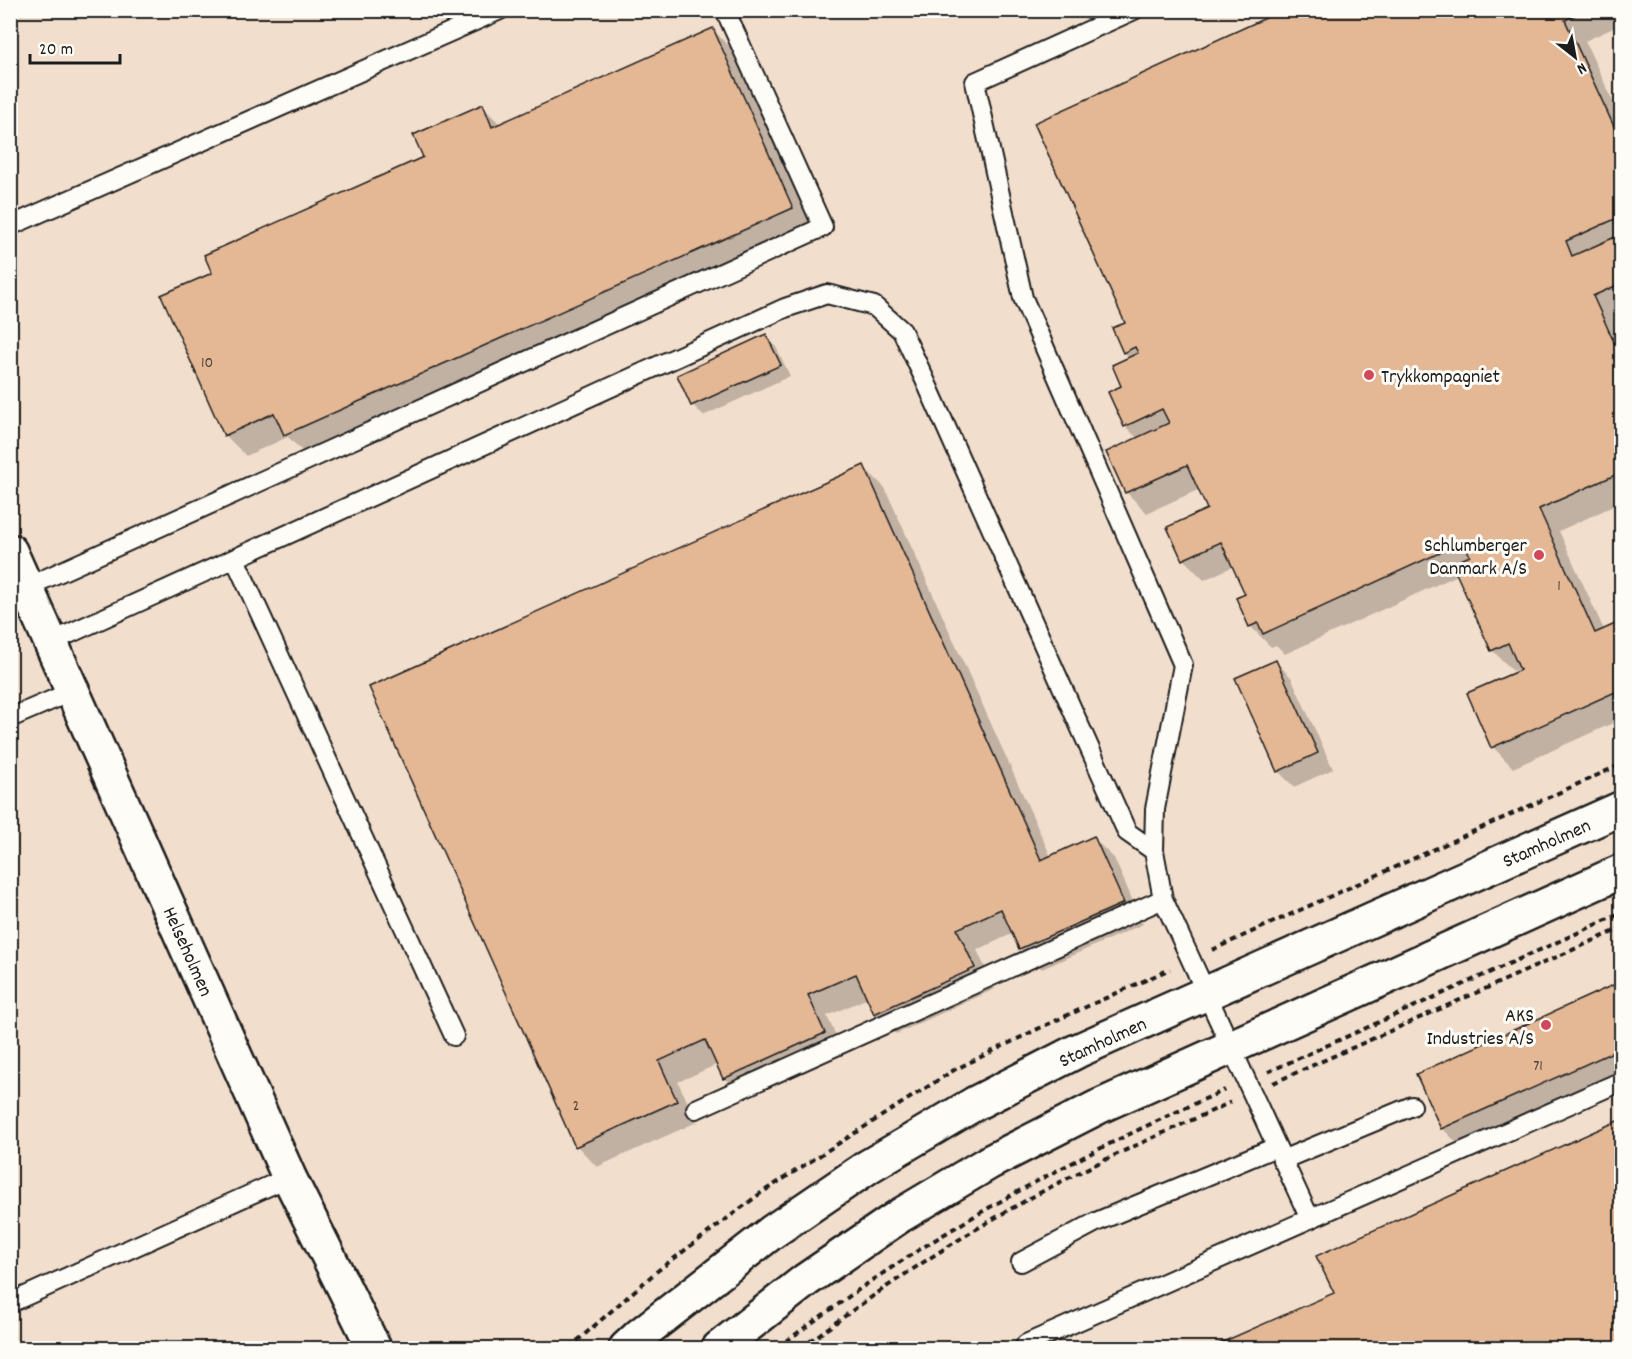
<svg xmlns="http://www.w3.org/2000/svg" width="1632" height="1359" font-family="Dekko,sans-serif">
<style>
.built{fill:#f2decc}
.shadow{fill:#0003}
.building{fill:#e5b895;stroke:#1c1c1c;stroke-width:1.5}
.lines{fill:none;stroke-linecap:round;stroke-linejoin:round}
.lane-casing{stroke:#1c1c1c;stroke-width:22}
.street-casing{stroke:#1c1c1c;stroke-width:38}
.secondary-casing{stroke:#1c1c1c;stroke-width:38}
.path{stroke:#1c1c1c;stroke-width:4;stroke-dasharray:6 4.5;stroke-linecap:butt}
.lane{stroke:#fdfcf7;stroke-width:18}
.street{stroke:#fdfcf7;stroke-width:33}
.secondary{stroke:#fdfcf7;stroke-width:33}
.poi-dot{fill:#d1495b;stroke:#fdfcf7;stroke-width:2}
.labels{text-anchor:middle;stroke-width:6;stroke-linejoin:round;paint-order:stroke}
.number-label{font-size:16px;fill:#4e433a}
.poi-label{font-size:20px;fill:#1c1c1c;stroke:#fdfcf7;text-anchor:end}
.street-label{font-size:20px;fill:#1c1c1c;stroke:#fdfcf7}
</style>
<rect width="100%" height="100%" fill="#f8eee3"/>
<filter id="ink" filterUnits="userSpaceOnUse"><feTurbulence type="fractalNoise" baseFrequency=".0167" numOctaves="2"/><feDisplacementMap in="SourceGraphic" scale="12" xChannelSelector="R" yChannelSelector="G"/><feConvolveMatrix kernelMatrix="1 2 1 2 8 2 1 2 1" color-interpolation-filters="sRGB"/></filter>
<g filter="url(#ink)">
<path class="built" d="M11 11H1621V1348H11Z"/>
<path class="shadow" d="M1287 10H1622V24L1585 41 1622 121V313L1613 317 1622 336V502L1559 531 1604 630 1622 622V719L1513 768 1493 747 1522 671 1520 668 1513 671 1492 650 1458 575 1285 654 1276 645 1271 647 1250 626 1247 594 1234 566 1204 580 1183 559 1209 510 1200 489 1147 513 1126 492 1138 439 1125 426 1123 387 1130 358 1124 352 1127 324Z
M713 30 734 51 813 229 306 455 288 437 246 456 225 435 213 273 425 158 482 106 501 125Z
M766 336 776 347 790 376 703 416 693 405Z
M864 467 885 488 1051 857 1093 838 1114 858 1143 924 1042 969 1021 949 1014 933 977 950 995 989 896 1034 875 1013 868 998 827 1016 844 1054 745 1099 724 1078 718 1064 678 1082 697 1122 597 1167 577 1146 371 688Z
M1275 661 1291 677 1333 769 1294 787 1278 771Z
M1622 982V1078L1463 1149 1442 1128Z
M1622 1121V1348H1213L1336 1294Z"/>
<path class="building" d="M1283 10H1585L1565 20 1622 144V216L1566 241 1572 256 1622 234V283L1593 296 1619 353 1622 351V472L1539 509 1595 633 1622 621V689L1491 748 1467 693 1520 670 1508 643 1491 651 1452 564 1470 556 1463 542 1263 634 1258 623 1249 627 1236 598 1245 594 1221 542 1182 560 1167 527 1207 509 1187 465 1125 493 1106 452 1169 423 1162 409 1124 427 1108 392 1121 386 1112 365 1138 353 1135 347 1123 353 1112 328 1125 323 1034 123Z
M713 28 793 208 284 435 274 413 224 436 161 295 212 273 204 255 423 157 413 135 483 104 492 127Z
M766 334 781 365 691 406 677 375Z
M864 465 1041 860 1094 836 1124 903 1019 949 1001 909 957 929 975 968 874 1014 856 974 808 995 825 1033 723 1079 705 1040 659 1061 677 1101 575 1147 369 687Z
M1276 660 1318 753 1277 772 1235 678Z
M1622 981V1048L1441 1129 1416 1074Z
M1622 1119V1348H1209L1334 1293 1316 1256Z"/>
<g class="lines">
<defs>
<path id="lane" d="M1134 10 975 82 1023 298 1183 665 1155 809 1154 851 1163 899 1310 1219
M10 226 500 10
M235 559 454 1036
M27 587 823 227 725 10
M51 642 785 308 827 294 874 306 902 331 925 380 1127 832 1154 851
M10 718 73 691
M696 1109 1163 899
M1282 1160 1412 1106
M1021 1262 1096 1222 1276 1147
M10 1303 289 1177
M1026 1344 1622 1081"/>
<path id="street" d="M10 551 289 1177 374 1348"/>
<path id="secondary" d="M626 1348 640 1335 772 1232 869 1166 974 1104 1077 1051 1622 808
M719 1348 806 1280 901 1215 990 1162 1098 1107 1622 871"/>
</defs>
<use href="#lane" class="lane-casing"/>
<use href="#street" class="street-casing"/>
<use href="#secondary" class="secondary-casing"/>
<path class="path" d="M1212 950 1622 764
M1268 1072 1622 913
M1273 1083 1622 928
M569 1348 656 1272 761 1193 847 1138 954 1070 1046 1025 1170 969
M778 1348C801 1329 827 1313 851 1295 970 1212 1092 1149 1225 1090
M801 1348C888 1283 980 1222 1078 1173 1128 1148 1180 1126 1231 1102"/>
<use href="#lane" class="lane"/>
<use href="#street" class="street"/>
<use href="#secondary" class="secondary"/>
</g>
</g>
<g class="poi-dot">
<circle cx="1369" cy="375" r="6"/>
<circle cx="1539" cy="555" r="6"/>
<circle cx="1546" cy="1025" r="6"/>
</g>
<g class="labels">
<g class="number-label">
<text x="207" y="367">10</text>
<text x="1559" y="590">1</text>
<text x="1538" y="1070">71</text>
<text x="576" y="1110">2</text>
</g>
<g class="poi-label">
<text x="1381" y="382" text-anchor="start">Trykkompagniet</text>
<text x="1527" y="551">Schlumberger<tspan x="1527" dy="23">Danmark A/S</tspan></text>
<text x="1534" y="1021">AKS<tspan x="1534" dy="23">Industries A/S</tspan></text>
</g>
<g class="street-label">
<text transform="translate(1546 842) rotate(-24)" y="7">Stamholmen</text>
<text transform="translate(189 951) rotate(66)" y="7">Helseholmen</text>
<text transform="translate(1102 1041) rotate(-25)" y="7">Stamholmen</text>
</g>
</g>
<rect width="1632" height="1359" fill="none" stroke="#fdfcf7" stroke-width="36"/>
<rect x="18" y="18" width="1596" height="1323" fill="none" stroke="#1c1c1c" stroke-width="2" filter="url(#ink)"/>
<g transform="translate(1575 57) rotate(149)" stroke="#fdfcf7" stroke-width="4.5" paint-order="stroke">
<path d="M0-4.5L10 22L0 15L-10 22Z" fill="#1c1c1c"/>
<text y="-9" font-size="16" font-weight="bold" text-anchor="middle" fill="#1c1c1c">N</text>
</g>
<path d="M30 54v9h90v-9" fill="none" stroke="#1c1c1c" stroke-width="3"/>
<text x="39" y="54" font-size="18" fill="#1c1c1c" stroke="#fdfcf7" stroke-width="4.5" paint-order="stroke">20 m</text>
</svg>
